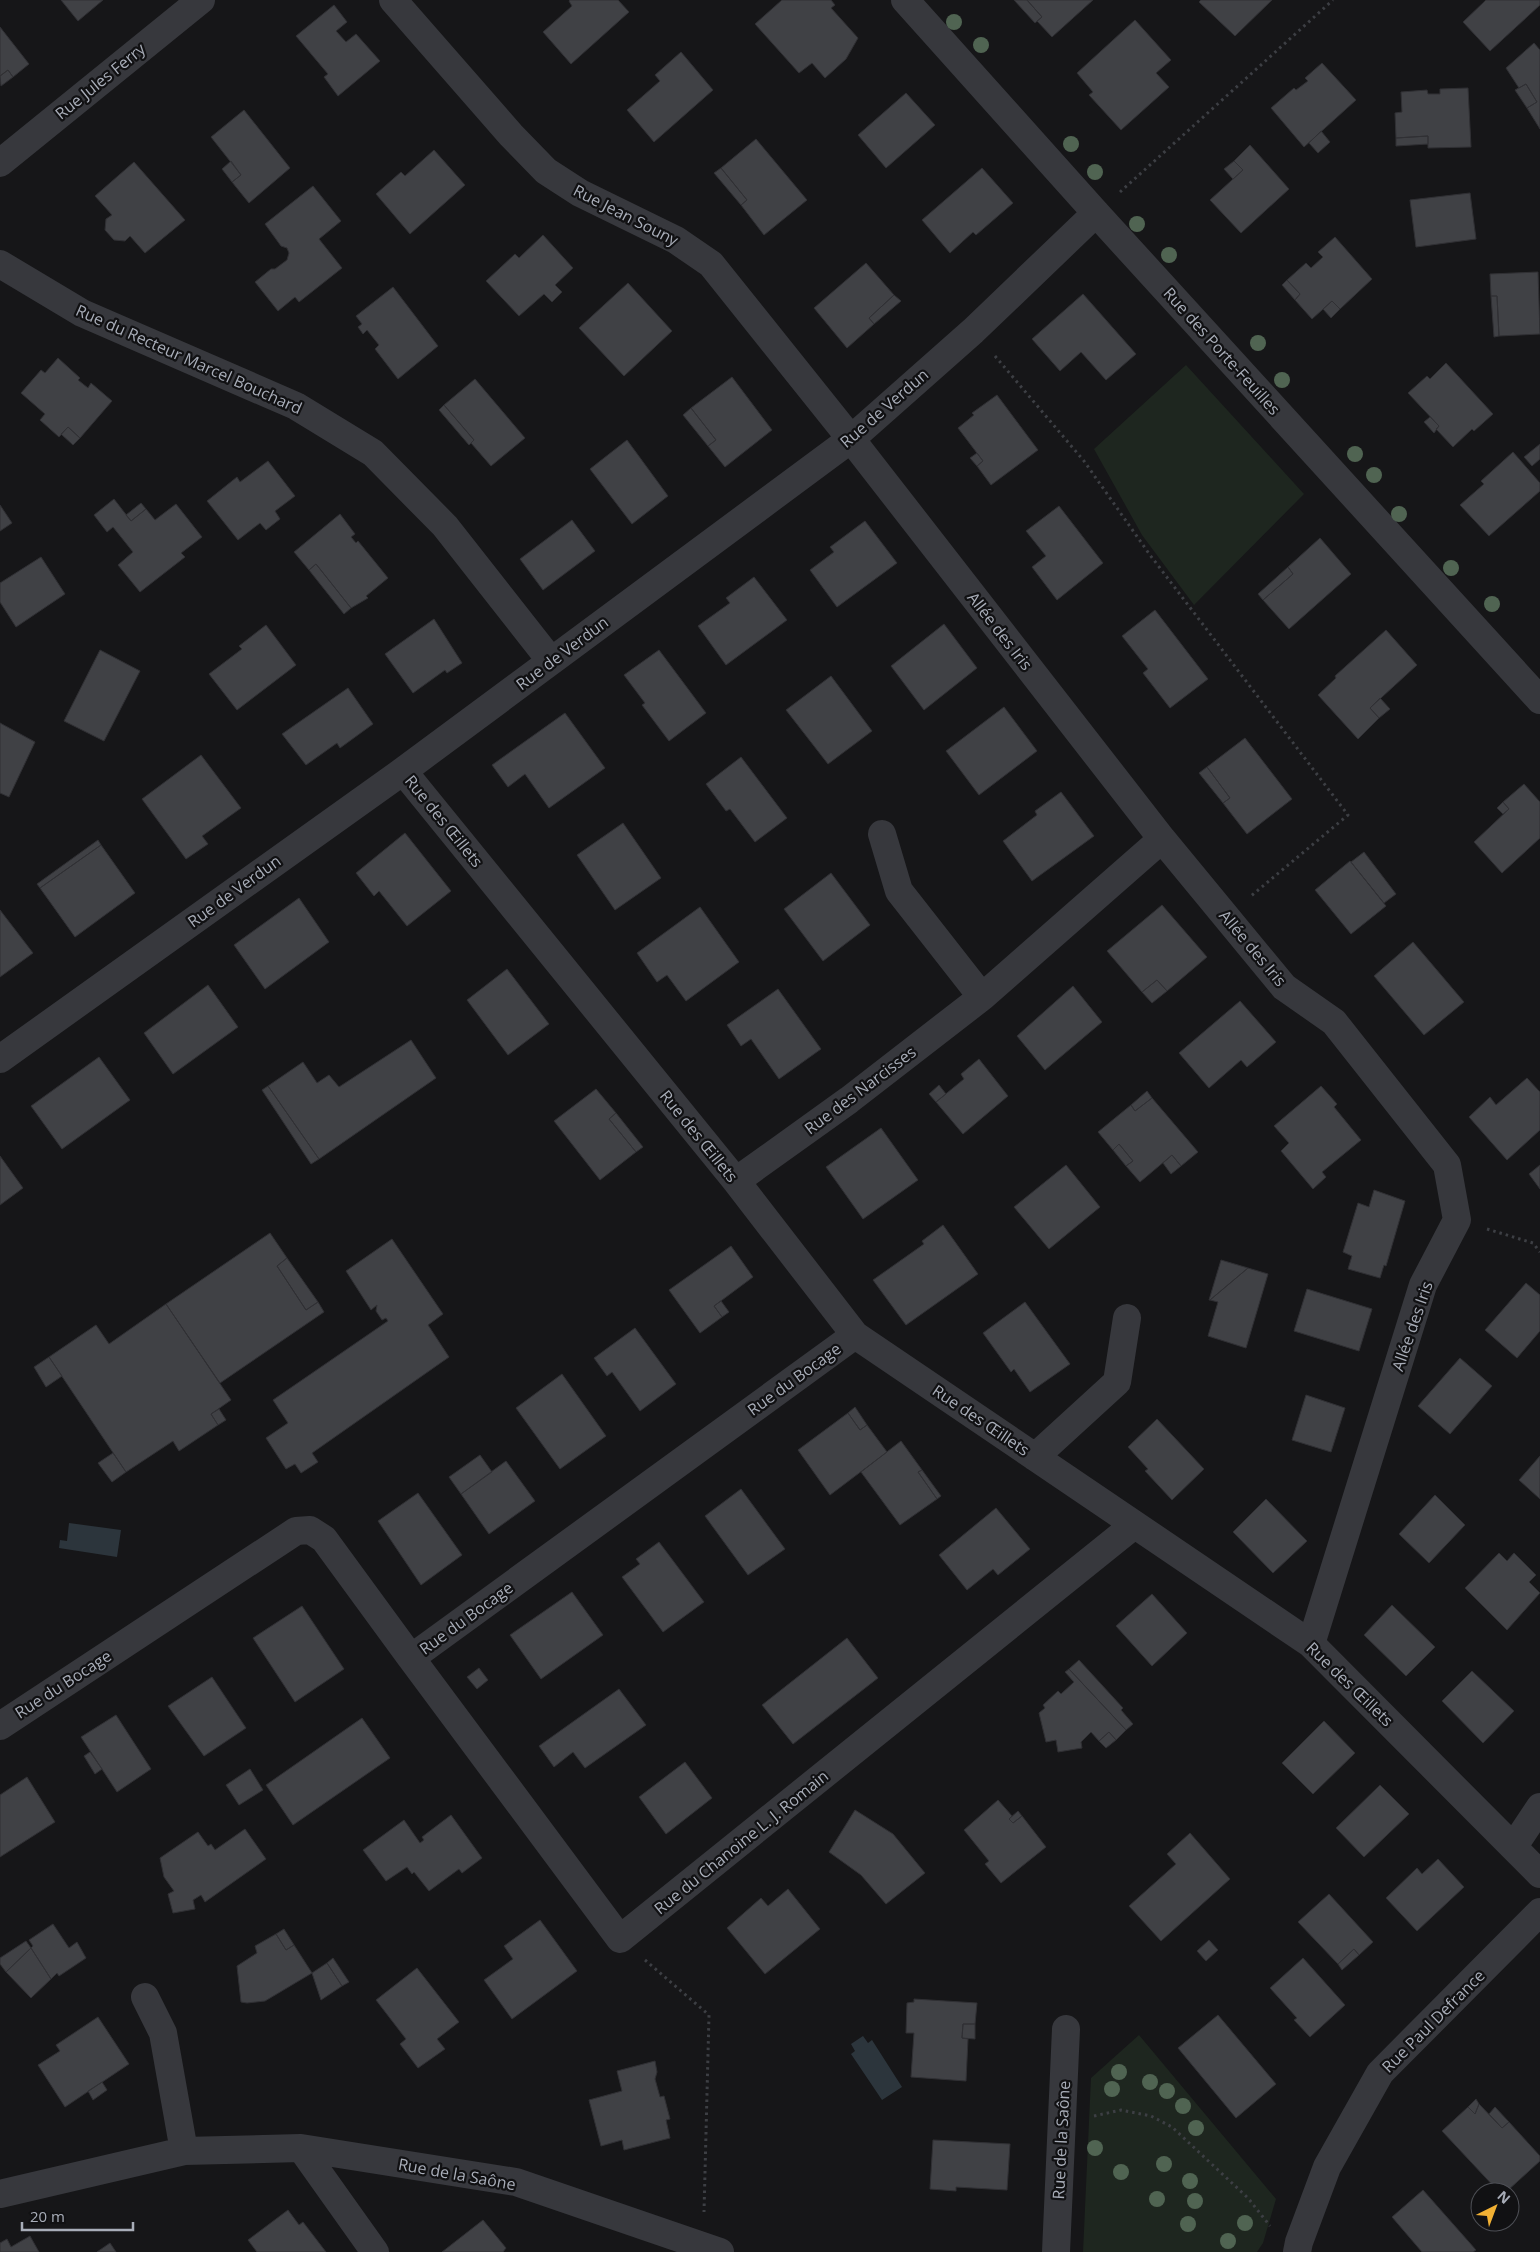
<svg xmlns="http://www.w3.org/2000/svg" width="1540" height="2252" font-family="'Open Sans',sans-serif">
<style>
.green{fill:#1e261f}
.water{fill:#2c353c}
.building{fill:#404145;stroke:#303034}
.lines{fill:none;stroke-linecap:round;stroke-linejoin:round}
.path{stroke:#3d3f44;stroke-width:3;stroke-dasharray:2.5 4;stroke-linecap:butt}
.street{stroke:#37383d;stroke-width:28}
.tree{fill:#506452}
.labels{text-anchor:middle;stroke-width:4.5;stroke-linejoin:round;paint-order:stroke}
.street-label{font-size:16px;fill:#a8adb8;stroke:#111113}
</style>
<rect width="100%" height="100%" fill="#161618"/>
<path class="green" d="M1186 365 1304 494 1194 605 1142 535 1094 449Z
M1139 2035 1276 2199 1263 2243 1257 2252H1083L1091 2078Z"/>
<path class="water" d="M69 1523 121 1530 117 1557 59 1548 60 1540 67 1541Z
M863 2036 868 2043 872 2040 902 2087 882 2100 851 2054 855 2051 851 2044Z"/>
<path class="building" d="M61 0H103L78 21Z
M570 0H618L629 12 571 64 543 32 572 6 569 1Z
M782 0H831L835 5 831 8 858 38 846 59 825 78 812 63 799 73 755 24Z
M1014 0H1027L1042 17 1035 23Z
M1027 0H1093L1052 37 1037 21 1042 17Z
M1201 0H1272L1235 36 1199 2Z
M1486 0H1540V5L1490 51 1463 22Z
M334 5 347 22 336 31 346 42 356 34 380 61 338 96 324 77 328 74 296 36Z
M1135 20 1171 60 1156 73 1169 87 1121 130 1089 95 1093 92 1077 73Z
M0 27 29 64 13 77 8 70 0 76Z
M1534 43 1540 50V129L1527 108 1537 102 1526 84 1519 88 1506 68Z
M681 52 713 90 654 142 627 110 660 81 655 75Z
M1322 63 1356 100 1304 147 1271 108 1294 88 1296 90 1308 81 1305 78Z
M8 70 13 77 1 86 0 76Z
M1526 84 1537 102 1527 108 1515 90Z
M1468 88 1471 147 1428 148V136L1396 138 1395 113 1402 112 1401 92 1427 90 1428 94H1440V89Z
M906 93 935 125 886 168 858 135Z
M244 110 290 168 249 203 232 182 241 175 211 137Z
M1321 131 1330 142 1318 153 1309 143Z
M1428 136V144L1396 146V138Z
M756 139 807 200 764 235 741 205 747 200 721 168Z
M1250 145 1289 189 1241 233 1210 200 1243 170 1234 161Z
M434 150 465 185 410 234 376 194 401 172 405 176Z
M231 161 241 175 232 182 222 169Z
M1234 161 1243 170 1233 179 1224 169Z
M134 162 185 220 145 253 130 236 125 241 114 240 105 230 106 219 112 215 95 196Z
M721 168 747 200 741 205 714 173Z
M982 168 1013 203 976 235 973 232 950 253 922 220Z
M313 186 341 221 319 239 342 268 299 302 295 297 278 311 255 282 271 269H275L287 260 289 253 287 248 281 246 265 224Z
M1470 193 1476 239 1416 247 1410 200Z
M543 235 573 268 555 285 562 292 552 302 544 294 519 316 486 281 515 254 519 258Z
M1335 237 1372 279 1340 309 1332 301 1312 319 1295 300 1300 294 1287 280 1306 263 1311 268 1323 257 1318 252Z
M866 263 894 295 869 318 874 324 847 348 814 308Z
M1538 272 1540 334 1499 336 1497 296H1491L1490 274Z
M1287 280 1300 294 1295 300 1282 285Z
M628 283 672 331 624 376 579 328Z
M393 287 438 346 398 379 375 349 379 345 367 330 363 334 358 327 362 324 356 316Z
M1083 294 1136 354 1106 380 1081 352 1060 371 1032 339Z
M894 295 901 301 874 324 869 318Z
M1491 296H1497L1499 336 1494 337Z
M1332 301 1340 309 1331 318 1323 309Z
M58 358 80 378 78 380 88 388 91 383 112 401 80 438 68 427 59 437 40 420 45 414 21 393 41 370 45 373Z
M1446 363 1493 414 1474 431 1472 429 1453 447 1436 429 1439 426 1408 393 1427 376 1430 379Z
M732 377 772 430 725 467 708 446 716 440 691 408Z
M475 379 525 438 491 466 471 443 474 440 444 405Z
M997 395 1038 450 991 485 977 466 983 461 958 428 974 415 972 413Z
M444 405 474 440 469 445 439 410Z
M691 408 716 440 708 446 683 415Z
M1430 417 1439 426 1434 433 1424 422Z
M68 427 80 438 73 445 61 434Z
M627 440 668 496 632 524 590 469Z
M1540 444V459L1532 466 1524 457Z
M1513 452 1540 483V491L1489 536 1460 505 1484 484 1481 481Z
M977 453 983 461 977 466 970 458Z
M268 461 295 496 275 511 280 519 266 530 260 523 238 540 207 501 237 477 240 482Z
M114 499 131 521 146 509 155 520 176 504 202 537 181 553 185 557 140 592 118 565 133 552 113 527 107 532 94 515Z
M141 503 146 509 131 521 126 515Z
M0 505 12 523 0 531Z
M1059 506 1103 563 1057 600 1032 567 1046 556 1026 531Z
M340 514 355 534 351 537 356 543 358 541 388 578 366 596 368 598 351 608 316 564 309 570 294 552Z
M572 520 595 551 543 590 520 559Z
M865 521 897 563 837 607 810 570 834 552 830 547Z
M1320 538 1351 574 1289 629 1263 600 1293 574 1288 567Z
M41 557 65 594 16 627 0 602V583Z
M316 564 351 608 344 614 309 570Z
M1288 567 1293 574 1263 600 1258 594Z
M754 577 787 620 726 665 698 626 730 603 726 598Z
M1155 610 1208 679 1170 708 1143 673 1148 669 1122 636Z
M434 619 462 663 447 673 445 670 413 693 385 654Z
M944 624 977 668 924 710 891 666Z
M266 625 296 665 237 710 209 674 242 649 239 646Z
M1386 630 1417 665 1370 708 1379 718 1358 739 1318 695 1336 678 1335 676Z
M100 650 140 671 104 741 64 721Z
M659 650 706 713 669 741 642 705 645 703 624 675Z
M831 676 872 731 828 764 786 710Z
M348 688 373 724 340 748 337 743 306 765 282 734Z
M1380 698 1390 709 1379 718 1370 708Z
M1004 707 1037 751 979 795 946 751Z
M565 713 605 768 549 808 525 774 508 787 492 765Z
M0 723 35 742 9 797 0 793Z
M1245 738 1292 799 1247 834 1223 803 1230 798 1207 767Z
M201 755 241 808 202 836 208 844 186 859 142 799Z
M741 757 787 818 755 842 730 809 726 811 706 784Z
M1207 767 1230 798 1223 803 1199 773Z
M1524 784 1540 802V838L1502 873 1474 842 1509 809 1503 802Z
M1061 792 1094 836 1032 881 1003 841 1037 815 1035 811Z
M1503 802 1509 809 1503 814 1497 808Z
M623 823 661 878 615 910 577 855Z
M405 833 451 891 407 926 379 891 374 896 356 873Z
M98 840 101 845 40 888 37 884Z
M101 845 135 893 75 937 40 888Z
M1364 852 1396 894 1384 903 1351 862Z
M1350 861 1386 906 1351 934 1315 890Z
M831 873 870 925 823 961 784 909Z
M299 898 329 942 265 989 234 945Z
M1162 905 1207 957 1167 991 1157 980 1142 992 1107 951Z
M700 907 739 962 686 1001 667 975 657 982 637 953Z
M0 910 33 953 0 977Z
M1413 942 1464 1002 1424 1035 1374 976Z
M507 969 549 1024 508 1055 467 1000Z
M1157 980 1167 991 1152 1003 1142 992Z
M208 985 238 1027 173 1074 144 1033Z
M1073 986 1102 1022 1045 1070 1017 1036Z
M778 989 821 1049 779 1079 751 1039 741 1046 727 1025Z
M1240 1001 1276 1042 1247 1067 1241 1060 1209 1088 1179 1053Z
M411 1040 436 1078 319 1159 268 1086 303 1062 317 1083 329 1075 339 1087Z
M99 1057 130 1100 62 1149 31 1106Z
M979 1059 1008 1096 963 1134 936 1102 964 1079 961 1074Z
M1527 1078 1540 1092V1130L1507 1160 1469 1117 1490 1097 1496 1105Z
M939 1085 946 1094 936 1102 929 1094Z
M268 1086 319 1159 311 1164 262 1090Z
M1321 1086 1337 1104 1334 1107 1361 1140 1322 1172 1326 1177 1313 1189 1281 1151 1289 1143 1274 1126Z
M596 1089 616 1113 609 1119 636 1152 600 1180 554 1121Z
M1147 1091 1152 1098 1135 1111 1131 1105Z
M1152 1098 1198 1152 1181 1166 1172 1155 1140 1182 1126 1166 1133 1161 1119 1144 1113 1150 1098 1132 1131 1105 1135 1111Z
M616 1113 643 1147 636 1152 609 1119Z
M881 1128 918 1180 863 1219 826 1167Z
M1119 1144 1133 1161 1126 1166 1113 1150Z
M1172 1155 1181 1166 1171 1174 1163 1163Z
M0 1156 23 1188 0 1205Z
M1066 1165 1100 1207 1049 1249 1014 1207Z
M1540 1165V1189L1529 1174Z
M1374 1190 1405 1201 1386 1266 1384 1265 1380 1278 1348 1269 1352 1256 1343 1252 1358 1203 1369 1207Z
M943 1225 978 1274 906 1325 873 1280 924 1244 922 1241Z
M270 1233 287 1258 277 1266 306 1310 318 1302 324 1312 220 1383 166 1304Z
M392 1239 443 1314 428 1325 449 1357 312 1453 318 1462 301 1473 295 1464 286 1469 266 1438 288 1423 273 1400 388 1321 386 1318 382 1320 376 1311 377 1305 371 1310 346 1271Z
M731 1246 753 1277 714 1306 722 1317 700 1333 669 1290Z
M287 1258 318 1302 306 1310 277 1266Z
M1221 1260 1248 1268 1210 1300H1209Z
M1248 1268 1268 1274 1246 1348 1208 1336 1218 1302 1210 1300Z
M1526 1283 1540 1295V1331L1517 1358 1485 1330Z
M1307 1289 1372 1309 1359 1351 1294 1331Z
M721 1301 729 1312 722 1317 714 1306Z
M1025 1302 1070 1364 1030 1392 1014 1369 1011 1372 983 1333Z
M166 1304 231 1400 211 1414 218 1425 179 1451 173 1441 126 1472 49 1357 96 1325 109 1344Z
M635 1328 676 1384 640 1411 612 1372 607 1376 594 1358Z
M49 1357 62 1376 46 1387 34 1367Z
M1460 1358 1492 1386 1450 1434 1418 1406Z
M562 1374 606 1436 560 1469 516 1408Z
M1306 1395 1345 1408 1331 1452 1292 1440Z
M855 1407 867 1425 860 1430 848 1413Z
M219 1409 226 1420 218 1425 211 1414Z
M848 1413 860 1430 867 1425 887 1452 830 1495 798 1450Z
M1157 1419 1204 1469 1172 1500 1145 1471 1148 1469 1128 1447Z
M901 1441 922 1470 918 1472 937 1499 900 1525 861 1472Z
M113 1453 126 1472 112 1482 98 1463Z
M480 1455 492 1472 461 1494 449 1477Z
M1540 1456V1499L1519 1480Z
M506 1461 535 1501 489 1534 461 1494Z
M922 1470 941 1496 937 1499 918 1472Z
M741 1489 785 1549 748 1575 705 1516Z
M418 1493 462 1555 421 1585 378 1521Z
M1435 1495 1465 1525 1429 1563 1399 1534Z
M1266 1499 1307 1541 1273 1573 1233 1532Z
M996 1508 1030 1549 998 1575 993 1569 967 1590 939 1555Z
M659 1542 704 1602 663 1632 622 1577 640 1564 636 1559Z
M1499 1553 1507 1561 1514 1553 1536 1575 1529 1582 1540 1593 1507 1630 1465 1588Z
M572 1592 603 1635 541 1679 510 1635Z
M1152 1594 1187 1633 1152 1666 1116 1626Z
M1392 1605 1435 1647 1406 1676 1364 1635Z
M302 1606 344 1669 295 1702 253 1638Z
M847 1638 878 1678 793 1744 762 1705Z
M1079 1660 1123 1708 1121 1710 1133 1724 1126 1730 1069 1669Z
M479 1668 488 1680 477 1689 467 1677Z
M1069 1669 1126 1730 1116 1740 1109 1732 1099 1741 1091 1732 1081 1742 1082 1748 1058 1752 1056 1740 1046 1742 1039 1713 1045 1708 1043 1705 1058 1691 1061 1694 1074 1682 1065 1672Z
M1472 1671 1514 1711 1483 1743 1442 1701Z
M212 1677 246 1728 204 1756 168 1706Z
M619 1689 646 1725 585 1768 573 1752 554 1767 539 1746Z
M116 1715 151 1769 117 1792 81 1737Z
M362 1718 390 1758 293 1825 266 1785Z
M1324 1721 1355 1753 1313 1794 1282 1763Z
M1109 1732 1116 1740 1106 1748 1099 1741Z
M90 1752 102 1769 95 1774 84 1756Z
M685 1762 712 1798 666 1834 639 1797Z
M250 1769 263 1790 239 1805 226 1785Z
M27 1777 55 1822 0 1857V1795Z
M1380 1785 1409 1814 1364 1857 1336 1828Z
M998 1800 1012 1816 1009 1819 1013 1823 1022 1816 1046 1847 1001 1883 985 1864 989 1861 964 1830Z
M855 1810 893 1834 925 1873 886 1904 861 1875 829 1852Z
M1018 1811 1022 1816 1013 1823 1009 1819Z
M451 1815 482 1858 462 1873 459 1869 429 1891 414 1872 412 1874 407 1867 386 1881 363 1850 404 1820 420 1843 424 1840 422 1837Z
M245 1829 266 1859 205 1902 201 1895 193 1900 195 1909 173 1913 168 1894 174 1891 164 1877 160 1858 198 1832 208 1846 211 1844 215 1850Z
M1190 1833 1230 1879 1161 1941 1129 1906 1176 1864 1167 1854Z
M1438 1859 1464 1887 1417 1931 1386 1898 1417 1868 1422 1874Z
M788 1889 820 1929 765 1974 727 1928 761 1898 768 1906Z
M1329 1894 1373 1942 1359 1955 1354 1949 1338 1964 1298 1922Z
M540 1920 577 1971 512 2019 484 1980 513 1959 504 1946Z
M53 1924 69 1948 77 1942 86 1958 59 1976 57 1973 51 1979 31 1948 33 1946 29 1940Z
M284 1929 294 1945 286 1950 276 1934Z
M276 1934 286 1950 294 1945 312 1973 265 2001 247 2003 241 2002 237 1966 257 1953 255 1946Z
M1209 1940 1218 1950 1206 1961 1197 1951Z
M26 1941 31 1948 6 1972 0 1964V1958Z
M31 1948 51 1979 31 1998 6 1972Z
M1354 1949 1359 1955 1342 1970 1338 1964Z
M333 1958 349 1982 342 1986 327 1963Z
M1303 1958 1345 2005 1310 2037 1294 2020 1297 2018 1270 1988Z
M327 1963 342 1986 321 2000 312 1973Z
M417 1968 459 2022 437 2039 445 2049 418 2068 400 2044 406 2039 376 2000Z
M914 1999 977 2003 975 2024H963L962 2038 968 2039 966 2081 911 2077 914 2033H906L907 2003 914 2002Z
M1218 2015 1276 2084 1236 2118 1178 2048Z
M98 2017 129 2064 65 2107 38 2065 60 2051 56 2045Z
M963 2024H975V2039L962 2038Z
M655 2061 657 2072 655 2079 660 2097 664 2096 670 2119 666 2120 670 2138 624 2150 622 2140 601 2146 589 2100 622 2091 617 2071Z
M102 2082 107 2090 93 2100 88 2091Z
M1476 2099 1479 2104 1475 2114 1468 2107Z
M1479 2104 1502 2128 1509 2122 1540 2156V2161L1506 2192H1499L1442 2131 1468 2107 1475 2114Z
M1495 2107 1509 2122 1502 2128 1489 2114Z
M933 2140 1010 2144 1007 2190 956 2187V2191L930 2189Z
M1423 2190 1476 2250 1473 2252H1422L1392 2217Z
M288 2210 299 2225 303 2222 326 2252H257L248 2240Z
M483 2220 506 2248 503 2252H442Z
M30 2236 39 2252H0V2243L7 2239 11 2247Z
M110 2243 116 2252H97Z"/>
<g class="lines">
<path class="path" d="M1120 192 1333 0
M995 356 1084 461 1150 555 1348 815 1251 896
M1487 1229 1533 1243 1540 1252
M645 1960 709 2015 704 2212
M1094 2116 1121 2110 1151 2116 1172 2127 1248 2198 1270 2226"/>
<path class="street" d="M393 0 511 135 546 171 580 193 676 240 711 264 851 439 1162 839 1284 987 1334 1022 1447 1165 1457 1220 1423 1285 1311 1644
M905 0 1096 213 1540 700
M0 163 201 0
M0 264 82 313 296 406 373 453 445 526 551 661
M403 771 736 1181 855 1335 1311 1644 1540 1874
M882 834 899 891 982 997
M0 1059 403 771 851 439 973 331 1096 213
M736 1181 849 1100 982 997 1162 839
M1035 1457 1117 1382 1127 1318
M411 1658 620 1939 1134 1525
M0 1726 296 1531 310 1530 324 1539 411 1658 855 1335
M1514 1846 1540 1807
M145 1997 163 2033 184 2151
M301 2148 375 2252
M0 2194 184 2151 301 2148 516 2182 720 2252
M1056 2252 1066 2029
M1297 2252 1299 2242 1327 2167 1380 2073 1540 1912"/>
</g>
<g class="tree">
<circle cx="954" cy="22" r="8"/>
<circle cx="981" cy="45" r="8"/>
<circle cx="1071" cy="144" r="8"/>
<circle cx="1095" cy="172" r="8"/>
<circle cx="1137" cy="224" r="8"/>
<circle cx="1169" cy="255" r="8"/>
<circle cx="1258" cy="343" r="8"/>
<circle cx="1282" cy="380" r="8"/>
<circle cx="1355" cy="454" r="8"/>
<circle cx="1374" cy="475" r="8"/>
<circle cx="1399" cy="514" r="8"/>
<circle cx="1451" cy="568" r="8"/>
<circle cx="1492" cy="604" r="8"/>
<circle cx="1119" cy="2072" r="8"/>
<circle cx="1150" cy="2082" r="8"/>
<circle cx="1112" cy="2089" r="8"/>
<circle cx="1167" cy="2091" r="8"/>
<circle cx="1183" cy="2106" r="8"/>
<circle cx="1196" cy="2128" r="8"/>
<circle cx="1095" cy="2148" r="8"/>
<circle cx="1164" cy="2164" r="8"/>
<circle cx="1121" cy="2172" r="8"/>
<circle cx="1190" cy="2181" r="8"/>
<circle cx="1157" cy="2199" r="8"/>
<circle cx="1195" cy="2201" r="8"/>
<circle cx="1245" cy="2223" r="8"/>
<circle cx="1188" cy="2224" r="8"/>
<circle cx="1228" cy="2241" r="8"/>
</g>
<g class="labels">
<g class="street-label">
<text transform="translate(100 81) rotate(-39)" y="6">Rue Jules Ferry</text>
<text transform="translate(626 215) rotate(27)" y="6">Rue Jean Souny</text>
<text transform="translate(1222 351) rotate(48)" y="6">Rue des Porte-Feuilles</text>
<text transform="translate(189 359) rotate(24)" y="6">Rue du Recteur Marcel Bouchard</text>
<text transform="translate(884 408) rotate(-41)" y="6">Rue de Verdun</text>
<text transform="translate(1000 631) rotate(52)" y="6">Allée des Iris</text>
<text transform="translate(562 653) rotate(-37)" y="6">Rue de Verdun</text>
<text transform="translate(444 821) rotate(51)" y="6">Rue des Œillets</text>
<text transform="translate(234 891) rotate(-36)" y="6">Rue de Verdun</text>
<text transform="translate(1253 948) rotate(50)" y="6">Allée des Iris</text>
<text transform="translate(860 1090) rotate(-37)" y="6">Rue des Narcisses</text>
<text transform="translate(699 1136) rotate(51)" y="6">Rue des Œillets</text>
<text transform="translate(1412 1326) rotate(-71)" y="6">Allée des Iris</text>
<text transform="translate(794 1379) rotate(-36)" y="6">Rue du Bocage</text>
<text transform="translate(981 1420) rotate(34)" y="6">Rue des Œillets</text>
<text transform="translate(466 1618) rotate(-36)" y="6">Rue du Bocage</text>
<text transform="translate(63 1684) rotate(-33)" y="6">Rue du Bocage</text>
<text transform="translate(1350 1684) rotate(44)" y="6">Rue des Œillets</text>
<text transform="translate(741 1842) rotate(-39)" y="6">Rue du Chanoine L. J. Romain</text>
<text transform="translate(1433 2021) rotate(-45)" y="6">Rue Paul Defrance</text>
<text transform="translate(1061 2140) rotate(-87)" y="6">Rue de la Saône</text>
<text transform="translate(457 2174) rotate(10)" y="6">Rue de la Saône</text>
</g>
</g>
<g transform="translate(1495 2207) rotate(42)"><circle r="24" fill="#111113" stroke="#4d4f55"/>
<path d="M0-4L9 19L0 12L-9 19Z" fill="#f2b134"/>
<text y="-8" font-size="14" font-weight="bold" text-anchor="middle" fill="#a8adb8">N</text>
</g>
<path d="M22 2222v8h111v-8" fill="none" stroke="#a8adb8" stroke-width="2.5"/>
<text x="30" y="2222" font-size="15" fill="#a8adb8" stroke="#111113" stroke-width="4" paint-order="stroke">20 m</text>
</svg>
